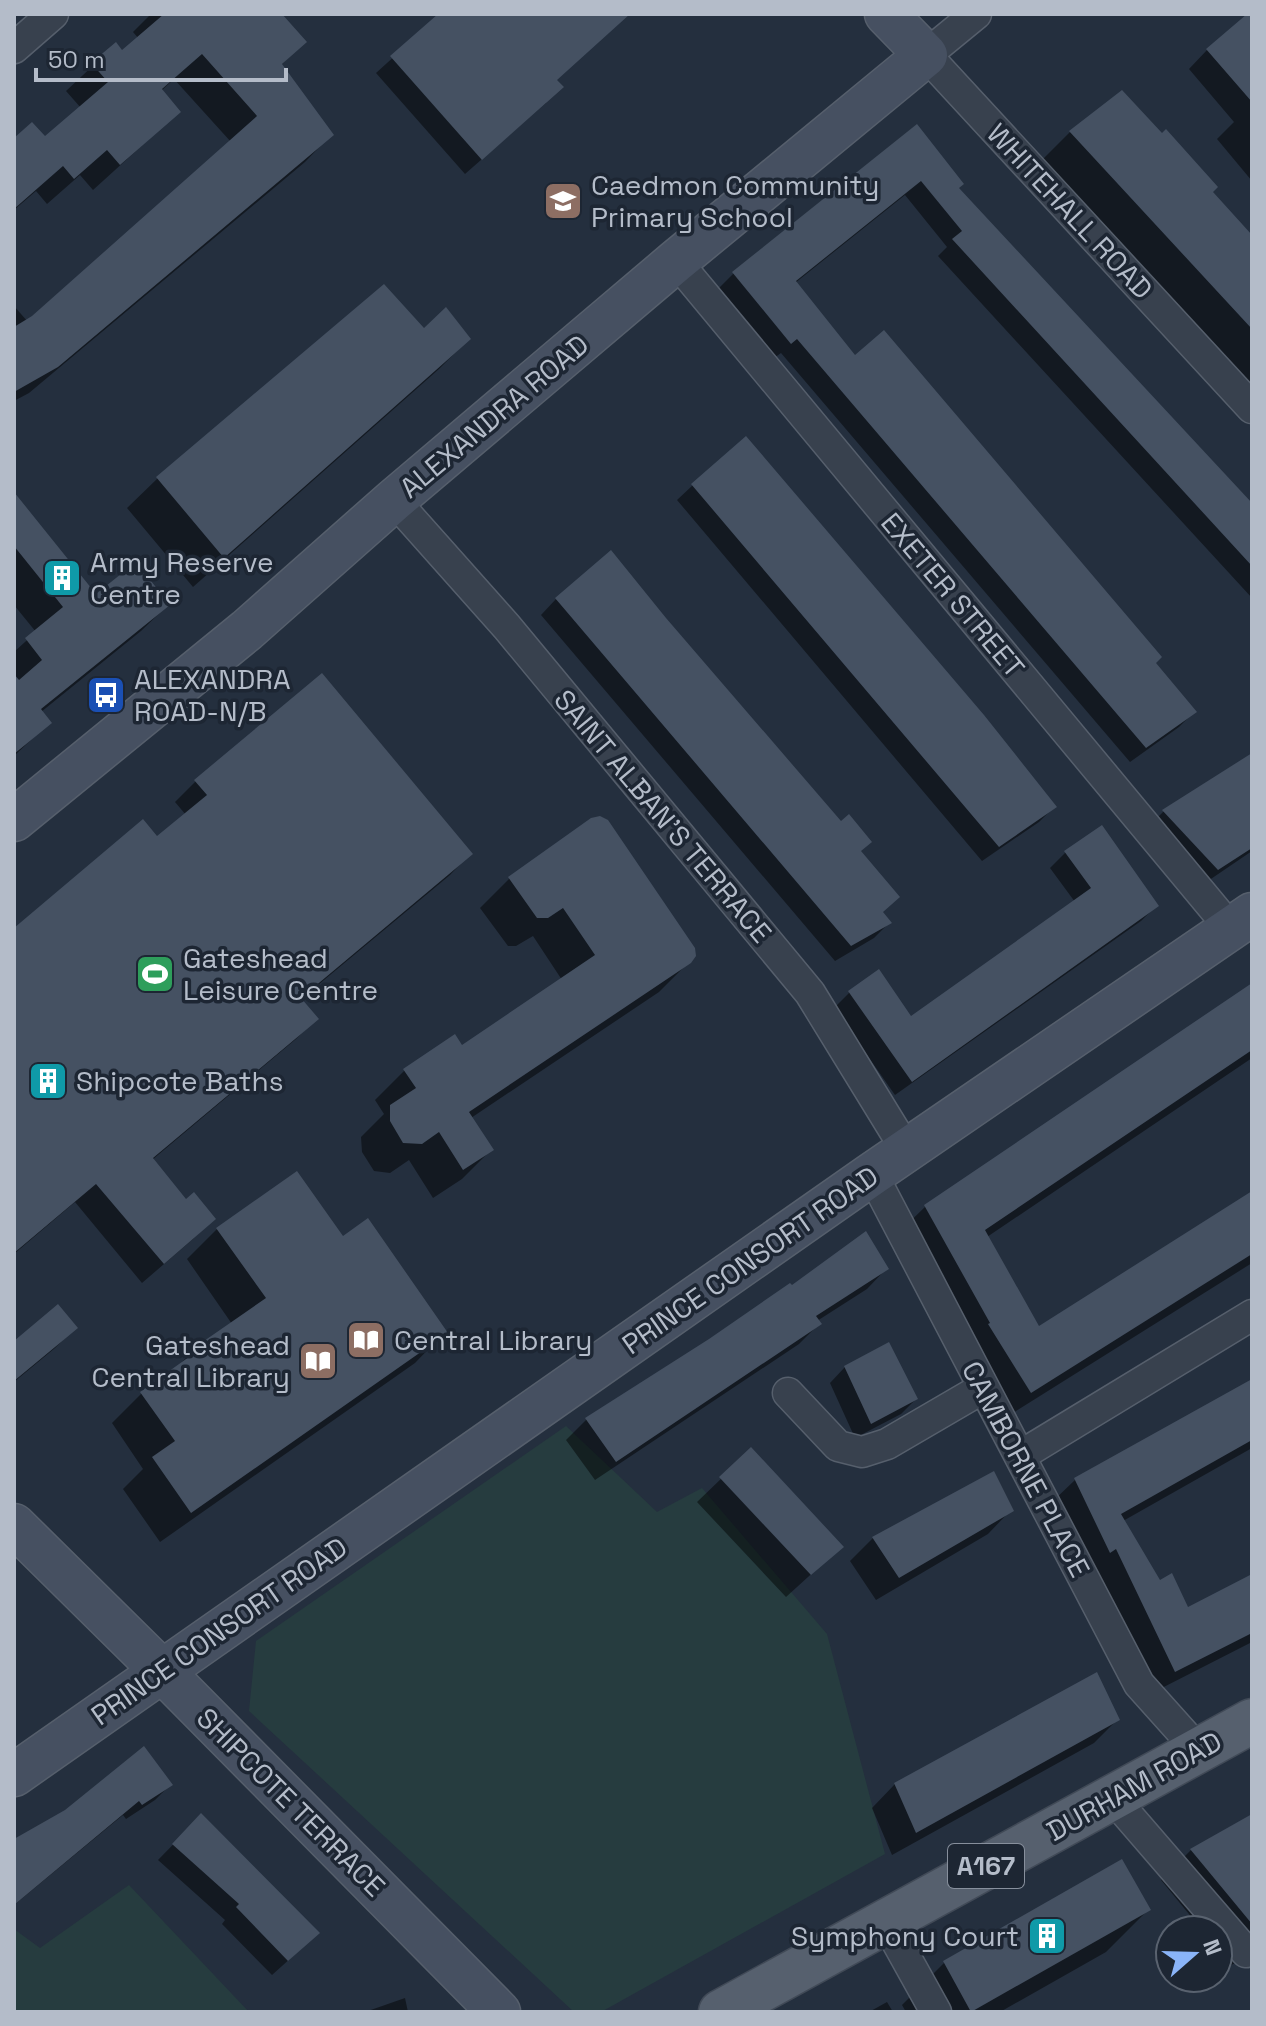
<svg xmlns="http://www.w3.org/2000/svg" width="1266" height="2026" font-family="'Space Grotesk',sans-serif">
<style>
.green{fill:#263c3f}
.shadow{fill:#0007}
.building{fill:#455162}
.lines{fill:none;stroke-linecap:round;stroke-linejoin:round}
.street-casing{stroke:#565f6c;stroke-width:33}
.secondary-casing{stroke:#565f6c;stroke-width:45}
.primary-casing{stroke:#414a57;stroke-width:47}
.street{stroke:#38414e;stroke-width:30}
.secondary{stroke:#465061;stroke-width:42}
.primary{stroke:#56606e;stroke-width:44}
.labels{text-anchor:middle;stroke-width:7;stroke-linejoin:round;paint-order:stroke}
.shield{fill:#1d2633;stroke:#878f9c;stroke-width:2}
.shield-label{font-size:26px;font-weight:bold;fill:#b4bcc9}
.poi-label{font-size:28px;fill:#b4bcc9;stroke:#1d2633;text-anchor:start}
.street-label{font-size:28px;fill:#b4bcc9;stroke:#1d2633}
</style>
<rect width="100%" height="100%" fill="#242f3e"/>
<path class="green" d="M566 1426 657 1512 702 1488 827 1634 885 1854 601 2012H574L249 1711 256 1641Z
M129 1885 249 2012H14V1929L40 1948Z"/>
<path class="shadow" d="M151 14H280L304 42 280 66 331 135 305 162 29 393 14 401V306L28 322 231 142 174 79 161 91 179 112 93 190 80 175 47 204 36 191 14 210V140L45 139 81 108 66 91 115 45 122 53 139 39 133 32Z
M441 14H608L555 80 546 103 465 174 376 73Z
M1252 34V181L1217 139 1234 122 1189 69 1207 50Z
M916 127 957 188 1252 506V598L938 256 947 247 905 195 795 283 854 357 1154 663 1195 711 1179 727 1130 762 781 353 774 358 718 289 734 273Z
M1070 132 1210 192 1252 236V392L1040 162Z
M424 331 469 339 439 369 193 587 127 508 158 478Z
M693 485 1054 807 1039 822 982 861 677 500Z
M14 495 96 597 168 605 141 631 41 712 49 723 14 756V652L36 632 14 605Z
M556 599 859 852 882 913 890 922 874 938 835 961 541 615Z
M1252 755V851L1202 885 1148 827 1163 812Z
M196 781 470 854 450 875 300 1000 316 1019 296 1039 152 1160 186 1202 214 1219 193 1239 142 1283 75 1202 14 1254V931L157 839 186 815 175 802Z
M592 820 690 961 659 992 471 1118 491 1150 462 1179 433 1198 409 1160 390 1173 374 1171 362 1152 361 1137 384 1114 375 1100 405 1070 462 1048 562 980 533 936 516 946H508L480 908 509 879Z
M1066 852 1156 906 1141 921 895 1095 834 1008 849 993 878 972 911 1019 1075 902 1050 868Z
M1252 986V1058L987 1237 1039 1328 1252 1193V1263L1000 1421 895 1236 926 1206Z
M217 1229 342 1238 445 1332 415 1363 160 1542 123 1489 143 1469 112 1423 142 1393 173 1371 192 1352 232 1324 187 1259Z
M887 1268 867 1289 817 1321 819 1324 799 1344 595 1480 566 1440 587 1419 791 1288Z
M75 1328 55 1348 14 1382V1344Z
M845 1367 916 1399 901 1414 855 1438 830 1383Z
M1252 1381V1448L1123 1521 1159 1583 1187 1609 1252 1576V1642L1152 1693 1052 1502 1075 1480Z
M751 1450 841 1547 786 1597 697 1502Z
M1011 1510 988 1534 876 1600 850 1561 873 1538Z
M1117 1720 1094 1743 892 1855 872 1808 895 1784Z
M170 1785 155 1800 126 1819 123 1815 14 1905V1841Z
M201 1816 302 1948 272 1975 222 1924 225 1920 158 1860Z
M1252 1816V1956L1231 1965 1218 1949V1930H1202L1161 1880 1191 1850Z
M1148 1910 1106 1952 1000 2012H906L902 2005 944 1963Z
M405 1998 408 2012H365Z
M887 2002 893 2012H869Z"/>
<path class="building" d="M164 14H282L307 42 282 64 334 135 58 367 14 392V327L32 316 257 116 202 54 162 89 181 112 120 165 107 150 74 179 63 166 14 209V138L32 122 45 136 108 82 91 63 116 42 122 50Z
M438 14H630L557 80 564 87 482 160 390 56Z
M1247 14H1252V102L1206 49Z
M1122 90 1162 133 1166 129 1218 187 1213 192 1252 235V329L1069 131Z
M917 124 964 184 959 188 1252 503V566L952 239 962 231 921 181 796 281 855 355 884 330 1162 657 1156 663 1197 712 1146 748 797 339 791 344 732 272Z
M384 284 424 328 446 307 471 339 224 558 156 477Z
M746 436 984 715 1057 807 999 847 708 504 691 484Z
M14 492 96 594 136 562 170 605 41 709 52 723 14 754V674L19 680 42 660 25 638 63 607 14 546Z
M611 550 666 618 841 821 849 814 872 842 861 851 900 897 883 912 892 923 851 946 555 598Z
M322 673 473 854 301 998 319 1019 153 1158 186 1199 194 1192 216 1219 164 1264 96 1184 14 1253V928L143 819 157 836 207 795 194 780Z
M1252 753V848L1218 870 1162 810Z
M600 816 608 820 695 948 696 956 691 963 469 1112 494 1150 463 1170 439 1132 422 1144 403 1143 390 1121V1105L416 1088 403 1069 455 1034 462 1045 595 955 563 908 548 918H537L508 877 591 818Z
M1102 825 1159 906 912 1082 848 991 879 969 911 1016 1091 888 1064 851Z
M1252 983V1050L985 1230 1039 1326 1252 1191V1254L1031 1393 988 1324 990 1323 924 1205Z
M297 1171 343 1236 368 1218 448 1333 191 1513 152 1457 175 1441 140 1392 193 1354 191 1350 266 1298 216 1228Z
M866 1231 889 1269 816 1316 822 1324 616 1462 585 1418 709 1339 790 1283 792 1285Z
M58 1304 78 1328 14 1381V1341Z
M889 1342 918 1399 871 1424 844 1366Z
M1252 1379V1440L1121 1514 1160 1580 1172 1573 1188 1607 1252 1574V1633L1175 1672 1116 1549 1110 1553 1074 1478Z
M751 1447 844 1547 811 1575 719 1477Z
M994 1471 1014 1511 899 1578 872 1537Z
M1097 1672 1120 1720 916 1833 894 1783Z
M144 1746 173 1785 142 1805 139 1801 14 1905V1839L65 1810Z
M201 1813 320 1933 288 1961 236 1907 239 1904 172 1844Z
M1252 1814V1924L1190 1849Z
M1122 1859 1151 1910 971 2012 943 1961Z"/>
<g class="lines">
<defs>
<path id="street" d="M976 14 926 55 1252 408
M14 48 53 14
M676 261 1231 929
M394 500 507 627 810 993 907 1151
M872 1174 1139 1684 1199 1751
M788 1393 838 1446 862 1452 887 1444 983 1388
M1020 1456 1252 1315
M1113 1798 1246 1952
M886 1922 936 2012"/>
<path id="secondary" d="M14 820 247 630 394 500 676 261 926 55 886 14
M14 1525 162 1671 499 2012
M14 1775 872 1174 1252 914"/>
<path id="primary" d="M721 2012 1252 1721"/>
</defs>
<use href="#street" class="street-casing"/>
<use href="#secondary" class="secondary-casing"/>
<use href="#primary" class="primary-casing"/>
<use href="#street" class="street"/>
<use href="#secondary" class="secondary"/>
<use href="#primary" class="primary"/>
</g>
<defs>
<symbol id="school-square" viewBox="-11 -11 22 22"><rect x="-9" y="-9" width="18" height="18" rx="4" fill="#8d6e63" stroke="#1d2633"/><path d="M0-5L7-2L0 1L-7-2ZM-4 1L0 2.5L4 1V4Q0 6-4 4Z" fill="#fff"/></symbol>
<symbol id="building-square" viewBox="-11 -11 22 22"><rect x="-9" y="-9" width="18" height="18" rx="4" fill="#0f9aa8" stroke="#1d2633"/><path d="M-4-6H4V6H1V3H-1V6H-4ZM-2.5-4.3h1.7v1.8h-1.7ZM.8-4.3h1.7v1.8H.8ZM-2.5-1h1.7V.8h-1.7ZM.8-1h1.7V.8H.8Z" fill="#fff"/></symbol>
<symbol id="bus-square" viewBox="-11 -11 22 22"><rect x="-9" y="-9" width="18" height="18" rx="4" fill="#1a4fb4" stroke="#1d2633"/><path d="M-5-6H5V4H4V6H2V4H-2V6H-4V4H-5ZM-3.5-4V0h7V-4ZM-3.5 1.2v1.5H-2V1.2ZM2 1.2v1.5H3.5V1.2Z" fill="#fff"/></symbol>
<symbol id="stadium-square" viewBox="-11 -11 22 22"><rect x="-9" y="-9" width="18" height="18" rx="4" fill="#2e9e5b" stroke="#1d2633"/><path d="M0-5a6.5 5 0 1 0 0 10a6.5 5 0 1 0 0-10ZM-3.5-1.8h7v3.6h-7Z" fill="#fff"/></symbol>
<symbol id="library-square" viewBox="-11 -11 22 22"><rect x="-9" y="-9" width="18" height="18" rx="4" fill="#8d6e63" stroke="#1d2633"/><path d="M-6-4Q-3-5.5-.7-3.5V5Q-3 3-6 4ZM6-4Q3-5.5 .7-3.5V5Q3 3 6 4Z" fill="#fff"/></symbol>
</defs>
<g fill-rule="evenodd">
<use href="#school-square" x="541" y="179" width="44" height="44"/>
<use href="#building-square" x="40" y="556" width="44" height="44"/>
<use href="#bus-square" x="84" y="673" width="44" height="44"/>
<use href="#stadium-square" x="133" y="952" width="44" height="44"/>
<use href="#building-square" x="26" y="1059" width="44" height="44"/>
<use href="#library-square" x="344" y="1318" width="44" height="44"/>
<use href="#library-square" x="296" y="1339" width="44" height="44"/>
<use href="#building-square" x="1025" y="1914" width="44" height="44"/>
</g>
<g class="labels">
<rect class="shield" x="948" y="1844" width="76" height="44" rx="6"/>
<g class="shield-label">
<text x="986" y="1875">A167</text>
</g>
<g class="poi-label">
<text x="591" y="195">Caedmon Community<tspan x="591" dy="32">Primary School</tspan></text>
<text x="90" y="572">Army Reserve<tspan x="90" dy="32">Centre</tspan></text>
<text x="134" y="689">ALEXANDRA<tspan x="134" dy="32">ROAD-N/B</tspan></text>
<text x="183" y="968">Gateshead<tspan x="183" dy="32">Leisure Centre</tspan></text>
<text x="76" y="1091">Shipcote Baths</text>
<text x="394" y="1350">Central Library</text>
<text x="290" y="1355" text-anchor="end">Gateshead<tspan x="290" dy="32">Central Library</tspan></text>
<text x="1019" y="1946" text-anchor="end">Symphony Court</text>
</g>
<g class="street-label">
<text transform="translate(1070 211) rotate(47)" y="10">WHITEHALL ROAD</text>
<text transform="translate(494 416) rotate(-40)" y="10">ALEXANDRA ROAD</text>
<text transform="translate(953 595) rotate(50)" y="10">EXETER STREET</text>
<text transform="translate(663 816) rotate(50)" y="10">SAINT ALBAN'S TERRACE</text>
<text transform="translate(750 1260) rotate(-35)" y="10">PRINCE CONSORT ROAD</text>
<text transform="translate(1026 1469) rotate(62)" y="10">CAMBORNE PLACE</text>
<text transform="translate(219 1631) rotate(-35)" y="10">PRINCE CONSORT ROAD</text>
<text transform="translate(1134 1786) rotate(-29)" y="10">DURHAM ROAD</text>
<text transform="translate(291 1802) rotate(45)" y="10">SHIPCOTE TERRACE</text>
</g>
</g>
<rect width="1266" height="2026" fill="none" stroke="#b4bcc9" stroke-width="32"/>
<g transform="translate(1194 1954) rotate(70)"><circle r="38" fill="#1d2633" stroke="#59626f" stroke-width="2"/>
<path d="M0-6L14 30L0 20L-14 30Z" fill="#8ab4f8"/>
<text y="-12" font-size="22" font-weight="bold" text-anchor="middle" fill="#b4bcc9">N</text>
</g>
<path d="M36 68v12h250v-12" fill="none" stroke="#b4bcc9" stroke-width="4"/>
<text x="48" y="68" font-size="24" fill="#b4bcc9" stroke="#1d2633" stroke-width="6" paint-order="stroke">50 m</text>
</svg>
